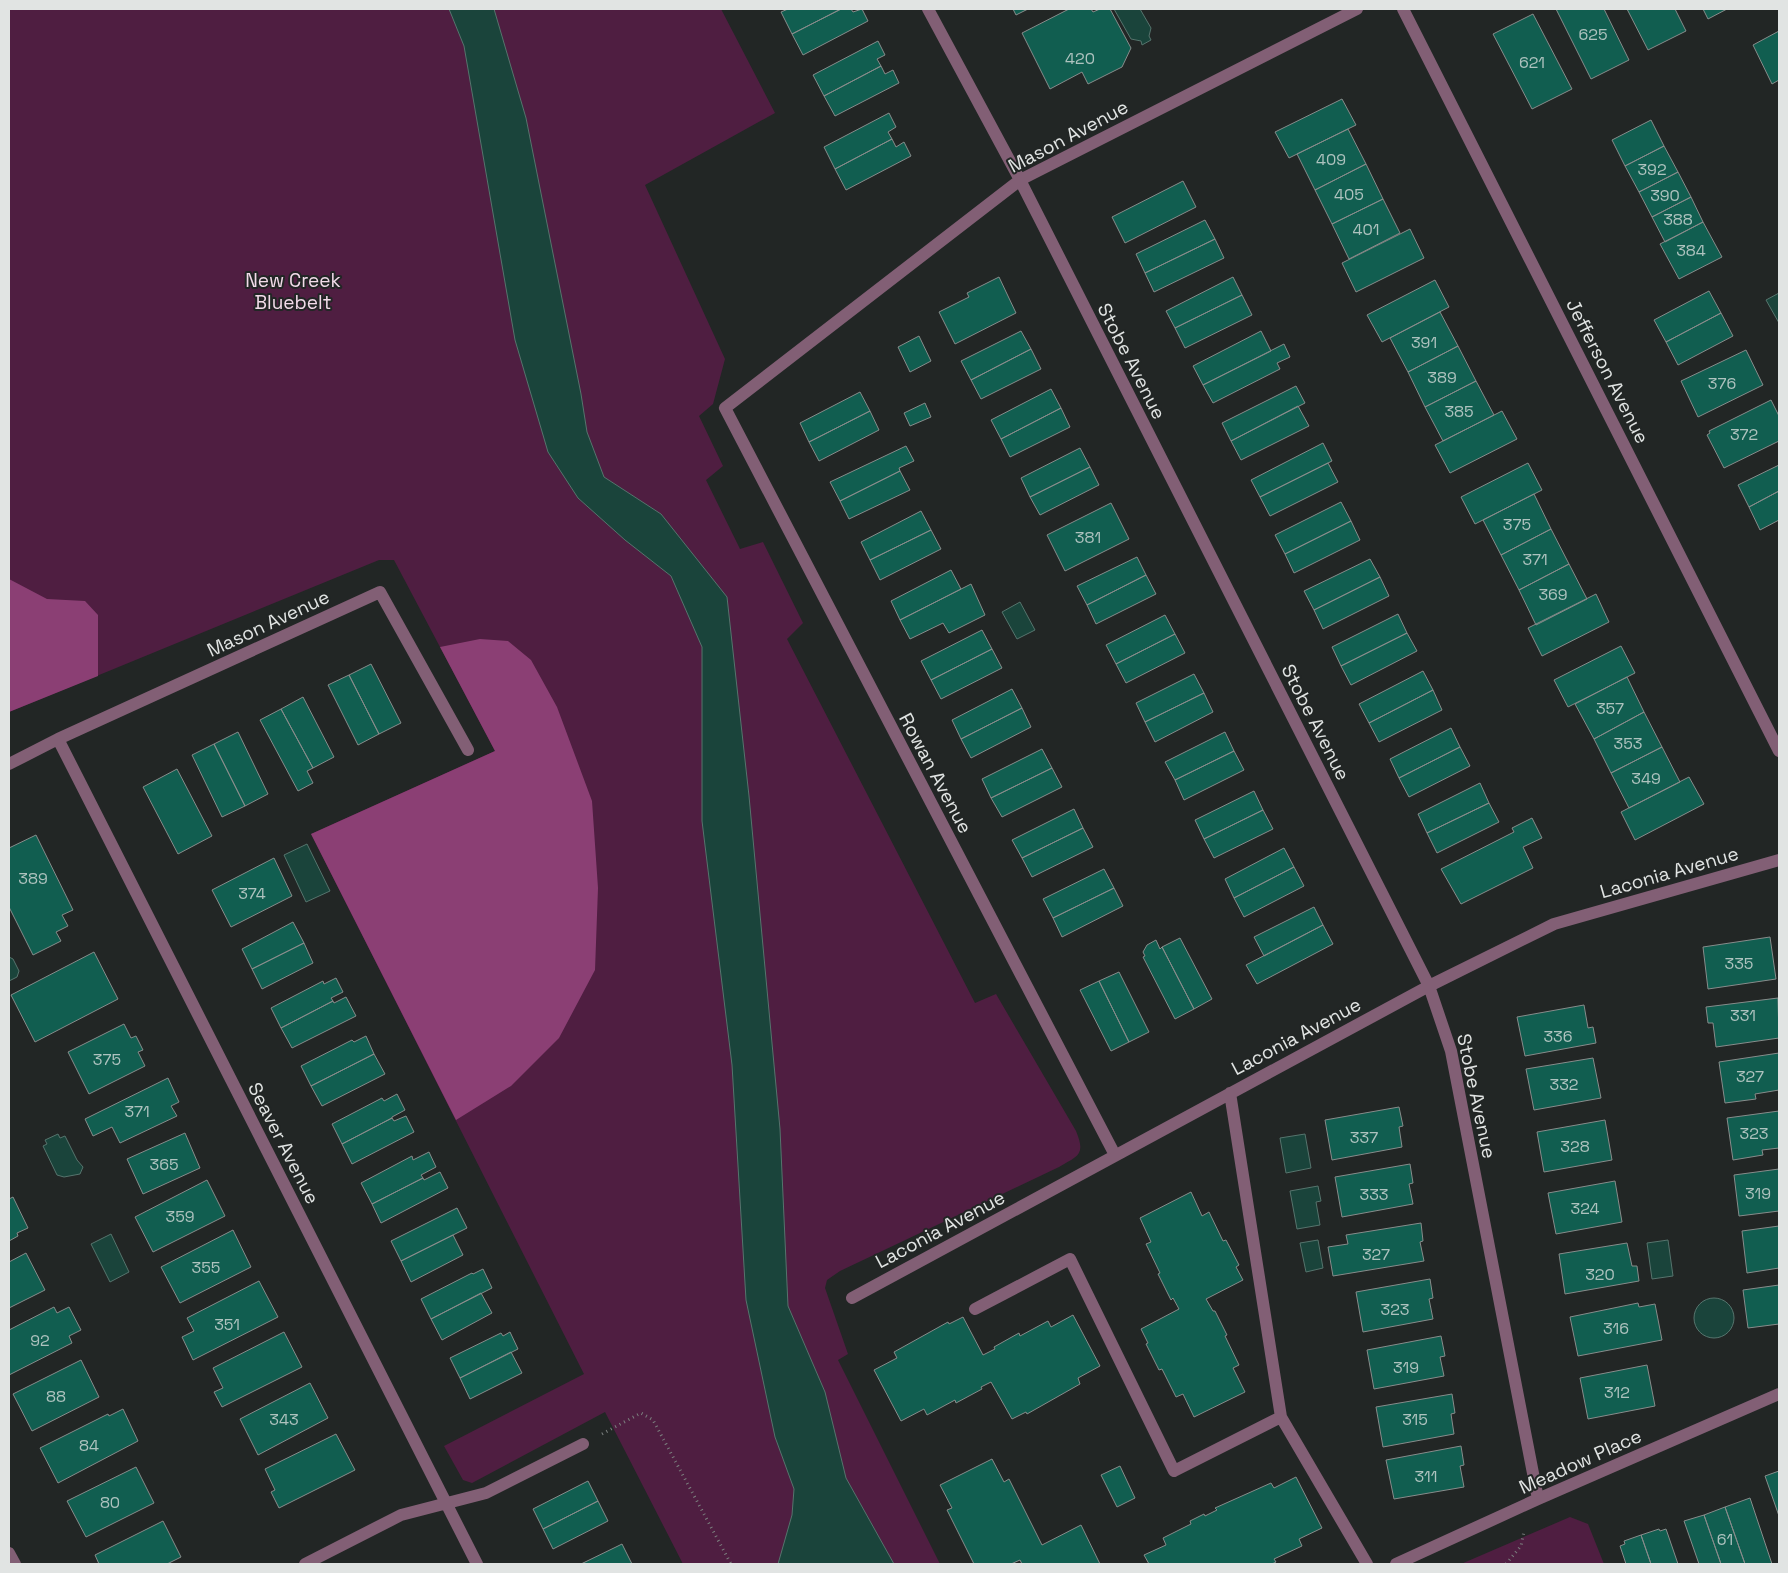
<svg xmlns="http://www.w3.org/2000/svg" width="1788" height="1573" font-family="'Space Grotesk',sans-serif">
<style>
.green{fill:#4f1e41}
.forest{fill:#8b3f74}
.water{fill:#1a443b;stroke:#56746d}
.building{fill:#115e50;stroke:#878c8b}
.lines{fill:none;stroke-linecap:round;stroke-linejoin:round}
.path{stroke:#7c807f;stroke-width:3;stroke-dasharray:1 4;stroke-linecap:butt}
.minor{stroke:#825f75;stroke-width:12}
.labels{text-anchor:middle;stroke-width:4;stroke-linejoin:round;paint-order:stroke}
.number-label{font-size:16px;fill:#adc2be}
.street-label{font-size:19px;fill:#e1e4e3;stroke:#222625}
.park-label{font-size:19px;fill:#f2dbe9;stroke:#222625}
</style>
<rect width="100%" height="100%" fill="#222625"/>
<path class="green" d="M9 9H721L775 113 645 185 725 359 713 404 699 416 723 466 706 480 740 549 763 542 803 623 787 639 975 1003 996 994 1076 1131C1086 1155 1078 1156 1059 1167L840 1271 827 1280 825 1288 848 1354 838 1360 940 1564H683L605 1412 472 1483 463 1480 444 1446 584 1374 311 834 495 751 394 560H379L9 712Z
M1570 1517 1588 1524 1604 1564H1461Z"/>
<path class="forest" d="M9 579 47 599 85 601 98 615V676L9 712Z
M480 639 508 641 531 660 557 707 592 801 598 888 595 970 559 1038 511 1086 456 1120 311 834 495 751 440 647Z"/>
<path class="water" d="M449 9H494L526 118 581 394 587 432 604 477 661 514 727 597 749 796 780 1129 788 1306 825 1392 846 1478 894 1564H778L792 1515 794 1489 775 1437 746 1300 732 1065 702 821V647L671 576 625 540 578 498 548 452 515 340 464 46Z
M1114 9H1140L1151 28 1149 36 1151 40 1142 45 1141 41 1131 39Z
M1779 293V323L1766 300Z
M1020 602 1035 630 1017 639 1002 612Z
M307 844 330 891 306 902 284 855Z
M9 957 13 959 19 971 17 977 9 981Z
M58 1134 60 1138 65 1136 77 1160 83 1167 80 1174 64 1177 57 1175 43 1146 47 1144 45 1140Z
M1305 1134 1311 1168 1286 1173 1280 1138Z
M1318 1186 1321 1201 1316 1202 1320 1225 1297 1229 1290 1191Z
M111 1234 129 1272 110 1282 91 1244Z
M1318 1240 1323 1268 1306 1272 1300 1243Z
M1668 1240 1673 1276 1652 1279 1647 1243Z
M1694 1318a20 20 0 1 1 40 0a20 20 0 1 1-40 0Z"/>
<path class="building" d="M788 9H841L792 34 781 12Z
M841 9H851L853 12 862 9 868 21 803 55 792 34Z
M1013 9H1028L1016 15Z
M1069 9H1091L1093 12 1100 9H1110L1131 48 1122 67 1088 84 1082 72 1050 89 1022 33Z
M1556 9H1604L1629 60 1591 79Z
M1627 9H1675L1686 31 1648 50Z
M1703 9H1727L1708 19Z
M1533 14 1572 89 1532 109 1493 34Z
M1779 31V80L1772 84 1753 45Z
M878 41 885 55 877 59 881 66 824 96 813 75Z
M881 66 885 74 893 70 899 83 835 116 824 96Z
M1342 99 1356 125 1289 158 1275 132Z
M889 113 896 127 888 132 892 139 835 169 824 147Z
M1651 120 1664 146 1625 166 1612 140Z
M1348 129 1366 164 1315 190 1297 154Z
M892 139 896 147 904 142 911 156 846 190 835 169Z
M1664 146 1678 172 1639 192 1625 166Z
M1366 164 1383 199 1332 224 1315 190Z
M1678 172 1691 197 1652 217 1639 192Z
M1183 181 1196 207 1125 243 1112 217Z
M1691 197 1703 222 1665 242 1652 217Z
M1383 199 1400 233 1349 259 1332 224Z
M1205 220 1215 239 1145 273 1136 254Z
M1703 222 1722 257 1679 279 1660 244Z
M1410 229 1424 258 1356 292 1342 263Z
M1215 239 1224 258 1154 292 1145 273Z
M999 277 1016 313 955 344 939 312 969 297 967 293Z
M1233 277 1242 295 1175 328 1166 311Z
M1435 280 1449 307 1382 342 1367 315Z
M1709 291 1721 313 1666 342 1654 320Z
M1242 295 1252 315 1185 348 1175 328Z
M1440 312 1458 346 1408 372 1390 338Z
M1721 313 1733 336 1678 365 1666 342Z
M1021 331 1031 349 971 380 961 361Z
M1261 331 1271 351 1203 385 1193 366Z
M919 336 931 361 910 372 898 347Z
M1284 344 1290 357 1277 363 1280 369 1213 403 1203 385Z
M1458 346 1476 381 1425 407 1408 372Z
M1031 349 1041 369 981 399 971 380Z
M1746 350 1763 385 1698 417 1681 381Z
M1476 381 1494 415 1443 441 1425 407Z
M1296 386 1305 403 1231 441 1222 423Z
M1051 389 1061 408 1001 439 991 420Z
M860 392 870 411 809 442 800 423Z
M1771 400 1779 416V441L1724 468 1707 435 1710 433 1709 431Z
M925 403 931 417 910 426 904 413Z
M1298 406 1309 426 1241 460 1231 441Z
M1061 408 1070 427 1010 457 1001 439Z
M870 411 879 430 819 461 809 442Z
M1502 411 1517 439 1450 473 1435 445Z
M1323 443 1332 461 1260 497 1251 480Z
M906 446 914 461 899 468 900 471 840 501 830 482Z
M1080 448 1090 467 1030 497 1021 478Z
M1328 463 1338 482 1270 516 1260 497Z
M1528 463 1542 490 1475 524 1461 497Z
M1779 465V491L1749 507 1738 485Z
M1090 467 1099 485 1040 515 1030 497Z
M900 471 910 490 849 519 840 501Z
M1779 491V520L1760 530 1749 507Z
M1534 494 1551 529 1501 555 1483 520Z
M1341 502 1351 521 1285 554 1275 535Z
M1111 503 1129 539 1065 571 1047 535Z
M921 511 931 530 870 560 861 542Z
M1351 521 1360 540 1294 573 1285 554Z
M1551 529 1569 564 1519 590 1501 555Z
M931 530 941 549 880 580 870 560Z
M1137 557 1146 575 1087 605 1077 586Z
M1370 559 1380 577 1314 610 1304 591Z
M1569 564 1587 599 1536 625 1519 590Z
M951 570 961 589 900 620 891 601Z
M1146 575 1156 594 1096 624 1087 605Z
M1380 577 1389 596 1323 629 1314 610Z
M971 584 985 615 949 633 943 623 910 639 900 620Z
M1596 594 1609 622 1542 656 1528 628Z
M1398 614 1407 633 1341 666 1332 647Z
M1165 615 1175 634 1116 664 1106 645Z
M982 630 992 649 931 680 921 661Z
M1407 633 1417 651 1351 685 1341 666Z
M1175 634 1185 653 1126 683 1116 664Z
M1621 646 1635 673 1568 707 1554 680Z
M992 649 1002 668 941 699 931 680Z
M371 664 401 723 379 734 349 675Z
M1423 671 1433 690 1369 723 1359 704Z
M1194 674 1204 693 1145 722 1136 703Z
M349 675 379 734 358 745 328 685Z
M1627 677 1644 712 1594 739 1575 704Z
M1012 689 1022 708 961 739 952 720Z
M1433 690 1442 710 1379 742 1369 723Z
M1204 693 1213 712 1155 742 1145 722Z
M303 697 334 757 313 768 281 709Z
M1022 708 1031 727 971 758 961 739Z
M281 709 313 768 307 771 313 783 298 791 260 720Z
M1644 712 1662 747 1611 773 1594 739Z
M1451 728 1460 747 1399 778 1390 759Z
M238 732 268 794 245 806 214 744Z
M1225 732 1234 751 1175 780 1165 762Z
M214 744 245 806 222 817 192 755Z
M1460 747 1470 766 1409 797 1399 778Z
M1662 747 1680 782 1629 808 1611 773Z
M1042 749 1052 768 991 798 982 779Z
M1234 751 1244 770 1184 800 1175 780Z
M1052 768 1062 787 1002 817 991 798Z
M177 769 212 836 178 854 143 787Z
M1689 777 1704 804 1635 840 1621 812Z
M1480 783 1489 803 1427 833 1418 814Z
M1254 791 1263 810 1204 839 1195 820Z
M1489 803 1499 822 1437 853 1427 833Z
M1074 809 1083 828 1022 858 1012 840Z
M1263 810 1273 829 1214 858 1204 839Z
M1532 818 1542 838 1523 847 1533 868 1461 904 1441 869 1514 832 1512 828Z
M1083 828 1093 847 1032 877 1022 858Z
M36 835 73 910 62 915 68 926 56 932 61 941 33 955 9 907V848Z
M1284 848 1294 867 1234 898 1225 879Z
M274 858 292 896 231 927 212 890Z
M1294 867 1304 886 1244 917 1234 898Z
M1104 869 1114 888 1053 918 1043 899Z
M1114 888 1123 906 1062 937 1053 918Z
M1314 907 1323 925 1264 956 1254 937Z
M293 922 304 943 252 969 242 949Z
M1323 925 1333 944 1257 984 1246 965Z
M1770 937 1776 979 1708 989 1703 947Z
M1180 938 1212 999 1194 1009 1162 947Z
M1156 940 1160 949 1162 947 1194 1009 1175 1019 1143 957 1145 956 1143 952 1147 945Z
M304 943 313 963 262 989 252 969Z
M94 952 118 999 35 1042 11 995Z
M1119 972 1149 1032 1129 1042 1099 981Z
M336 978 343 992 331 998 333 1001 281 1028 271 1008 323 981 324 984Z
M1099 981 1129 1042 1111 1051 1080 990Z
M346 997 356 1016 292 1048 281 1028 333 1001 334 1003Z
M1778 998 1779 1038 1716 1047 1713 1023H1708L1706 1007Z
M1584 1005 1588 1028 1593 1027 1596 1043 1525 1056 1517 1017Z
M124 1024 131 1038 136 1036 143 1050 138 1052 145 1066 89 1094 68 1052Z
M366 1036 374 1054 311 1086 301 1066 352 1040 354 1042Z
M1779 1053V1090L1755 1094 1756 1099 1725 1103 1719 1062Z
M374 1054 385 1074 322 1106 311 1086Z
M1593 1058 1601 1098 1534 1110 1526 1069Z
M168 1078 179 1102 171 1106 177 1116 120 1143 112 1127 93 1136 85 1119Z
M397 1094 405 1110 392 1117V1118L342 1144 332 1124 382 1098 384 1101Z
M1399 1107 1403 1126 1399 1127 1402 1147 1332 1160 1325 1120Z
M1779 1111V1148L1762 1150 1763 1155 1733 1160 1727 1118Z
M406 1116 414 1132 352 1164 342 1144 392 1118 394 1121Z
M1605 1120 1612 1160 1544 1172 1537 1132Z
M185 1133 200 1168 143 1194 127 1159Z
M429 1152 436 1167 421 1175 423 1178 372 1204 361 1183 412 1156 413 1160Z
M1410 1164 1413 1183 1409 1184 1413 1204 1342 1217 1335 1177Z
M1779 1169V1211L1739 1216 1734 1175Z
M440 1172 448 1188 381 1223 372 1204 423 1178 424 1180Z
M207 1180 225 1216 153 1252 135 1217Z
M1615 1181 1622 1222 1556 1234 1548 1193Z
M1191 1192 1202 1216 1209 1212 1223 1241 1226 1240 1239 1265 1236 1267 1243 1280 1206 1299 1213 1311H1215L1227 1335 1225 1336 1239 1365 1233 1368 1245 1392 1194 1417 1183 1394 1176 1397 1162 1369 1159 1370 1146 1344 1148 1343 1141 1329 1179 1309 1173 1298 1171 1300 1158 1274 1160 1273 1146 1244 1151 1242 1140 1218Z
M13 1197 28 1228 17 1233 18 1236 9 1241V1199Z
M457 1208 467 1228 401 1261 391 1241Z
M1421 1223 1423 1241 1420 1242 1424 1261 1333 1276 1328 1247 1348 1244 1346 1235Z
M1779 1226V1268L1747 1273 1742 1231Z
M233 1230 251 1267 180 1303 161 1267Z
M453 1235 463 1255 411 1282 401 1261Z
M1627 1243 1632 1266H1637L1639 1281 1565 1294 1559 1254Z
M26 1253 45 1290 9 1308V1262Z
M483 1269 492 1288 431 1319 421 1299 472 1273 473 1274Z
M1430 1279 1433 1298 1429 1299 1433 1319 1363 1332 1356 1292Z
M259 1281 278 1317 193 1360 182 1337 194 1331 187 1318Z
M1779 1285V1324L1748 1328 1743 1290Z
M481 1293 492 1313 442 1340 431 1319Z
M1638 1303 1639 1307 1655 1304 1662 1340 1578 1356 1570 1317Z
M54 1307 57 1313 69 1307 81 1330 69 1336 72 1343 9 1375V1330Z
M1073 1315 1100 1366 1078 1378 1080 1384 1027 1414 1026 1412 1012 1419 991 1382 981 1387 982 1389 956 1403 955 1400 927 1415 924 1409 901 1421 874 1370 897 1358 894 1352 948 1322 949 1324 963 1317 983 1355 995 1349 994 1347 1019 1333 1020 1336 1048 1321 1051 1327Z
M284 1332 302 1367 222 1407 214 1392 223 1388 213 1368Z
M510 1332 518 1349 460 1378 450 1358 501 1333 503 1336Z
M1441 1336 1445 1356 1440 1357 1444 1376 1374 1389 1367 1350Z
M511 1352 522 1373 470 1399 460 1378Z
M81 1360 99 1397 32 1431 13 1394Z
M1647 1365 1655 1406 1588 1419 1580 1378Z
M310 1383 328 1418 258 1455 240 1419Z
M1452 1394 1455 1413 1451 1414 1454 1434 1383 1447 1376 1407Z
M123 1409 138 1441 58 1483 40 1448 108 1414 109 1416Z
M336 1434 355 1470 279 1508 271 1492 275 1490 265 1469Z
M1461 1446 1464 1465 1460 1466 1464 1487 1394 1499 1386 1460Z
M992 1459 1004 1482 1009 1479 1042 1545 1081 1525 1100 1564H1022L1020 1560 1011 1564H974L947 1510 952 1508 940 1485Z
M1120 1466 1135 1498 1117 1507 1101 1475Z
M136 1467 154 1503 86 1537 67 1501Z
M1779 1471V1516L1765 1476Z
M1296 1477 1322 1528 1299 1539 1302 1546 1274 1559 1276 1562 1272 1564H1149L1144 1555 1166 1545 1163 1538 1191 1524 1190 1521 1204 1514 1205 1516 1217 1510 1215 1508 1271 1483 1274 1488Z
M588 1481 598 1501 543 1529 533 1509Z
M1750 1498 1772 1564H1745L1725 1507Z
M598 1501 608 1521 553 1549 543 1529Z
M1725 1507 1745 1564H1721L1704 1515Z
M1704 1515 1721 1564H1699L1684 1521Z
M163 1521 181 1557 167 1564H99L95 1555Z
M1659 1529 1660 1531 1666 1529 1678 1564H1651L1641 1535Z
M1641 1535 1651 1564H1626L1620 1546 1625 1544 1624 1541Z
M622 1544 632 1564H581L618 1546Z"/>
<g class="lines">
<path class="path" d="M602 1434 641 1413 653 1420 731 1564
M1506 1564 1521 1546 1524 1531"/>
<path class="minor" d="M928 9 1020 180 1429 986 1451 1051 1538 1499
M1403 9 1779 751
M58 739 477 1564
M9 764 58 739 380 592 468 750
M1230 1093 1281 1417 1367 1564
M1115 1155 725 408 1020 180 1357 9
M852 1298 1429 986 1554 924 1779 860
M975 1309 1070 1259 1174 1471 1281 1417
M9 1553 15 1564
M305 1564 401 1515 486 1493 583 1444
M1396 1564 1538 1499 1779 1394"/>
</g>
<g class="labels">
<g class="number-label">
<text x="1593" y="40">625</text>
<text x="1080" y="64">420</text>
<text x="1532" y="68">621</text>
<text x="1331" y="165">409</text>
<text x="1652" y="175">392</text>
<text x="1349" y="200">405</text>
<text x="1665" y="201">390</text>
<text x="1678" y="225">388</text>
<text x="1366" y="235">401</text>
<text x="1691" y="256">384</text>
<text x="1424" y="348">391</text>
<text x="1442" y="383">389</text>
<text x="1722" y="389">376</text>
<text x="1459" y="417">385</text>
<text x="1744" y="440">372</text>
<text x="1517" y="530">375</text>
<text x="1088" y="543">381</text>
<text x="1535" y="565">371</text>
<text x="1553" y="600">369</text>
<text x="1610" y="714">357</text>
<text x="1628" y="749">353</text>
<text x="1646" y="784">349</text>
<text x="33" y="884">389</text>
<text x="252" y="899">374</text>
<text x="1739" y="969">335</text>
<text x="1743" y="1021">331</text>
<text x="1558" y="1042">336</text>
<text x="107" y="1065">375</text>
<text x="1750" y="1082">327</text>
<text x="1564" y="1090">332</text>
<text x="137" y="1117">371</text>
<text x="1754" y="1139">323</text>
<text x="1364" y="1143">337</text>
<text x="1575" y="1152">328</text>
<text x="164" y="1170">365</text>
<text x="1758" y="1199">319</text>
<text x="1374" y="1200">333</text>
<text x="1585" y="1214">324</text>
<text x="180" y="1222">359</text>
<text x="1376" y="1260">327</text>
<text x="206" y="1273">355</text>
<text x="1600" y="1280">320</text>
<text x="1395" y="1315">323</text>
<text x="227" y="1330">351</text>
<text x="1616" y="1334">316</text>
<text x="40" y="1346">92</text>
<text x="1406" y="1373">319</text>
<text x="1617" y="1398">312</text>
<text x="56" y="1402">88</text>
<text x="284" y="1425">343</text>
<text x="1415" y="1425">315</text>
<text x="89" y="1451">84</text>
<text x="1426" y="1482">311</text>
<text x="110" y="1508">80</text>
<text x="1725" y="1545">61</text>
</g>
<g class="street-label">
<text transform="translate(1068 136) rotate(-28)" y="7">Mason Avenue</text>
<text transform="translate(1132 361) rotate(63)" y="7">Stobe Avenue</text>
<text transform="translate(1608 371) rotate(63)" y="7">Jefferson Avenue</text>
<text transform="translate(268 623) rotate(-25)" y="7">Mason Avenue</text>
<text transform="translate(1316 722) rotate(63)" y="7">Stobe Avenue</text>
<text transform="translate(936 773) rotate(62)" y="7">Rowan Avenue</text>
<text transform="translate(1669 872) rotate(-16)" y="7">Laconia Avenue</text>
<text transform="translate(1296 1036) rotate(-28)" y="7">Laconia Avenue</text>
<text transform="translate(1477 1096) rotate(78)" y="7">Stobe Avenue</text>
<text transform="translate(284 1143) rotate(63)" y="7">Seaver Avenue</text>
<text transform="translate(940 1229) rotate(-28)" y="7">Laconia Avenue</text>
<text transform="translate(1580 1461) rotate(-24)" y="7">Meadow Place</text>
</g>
<g class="park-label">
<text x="293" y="287">New Creek<tspan x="293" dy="22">Bluebelt</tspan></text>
</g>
</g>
<rect width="1788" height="1573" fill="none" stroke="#e1e4e3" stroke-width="20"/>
</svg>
